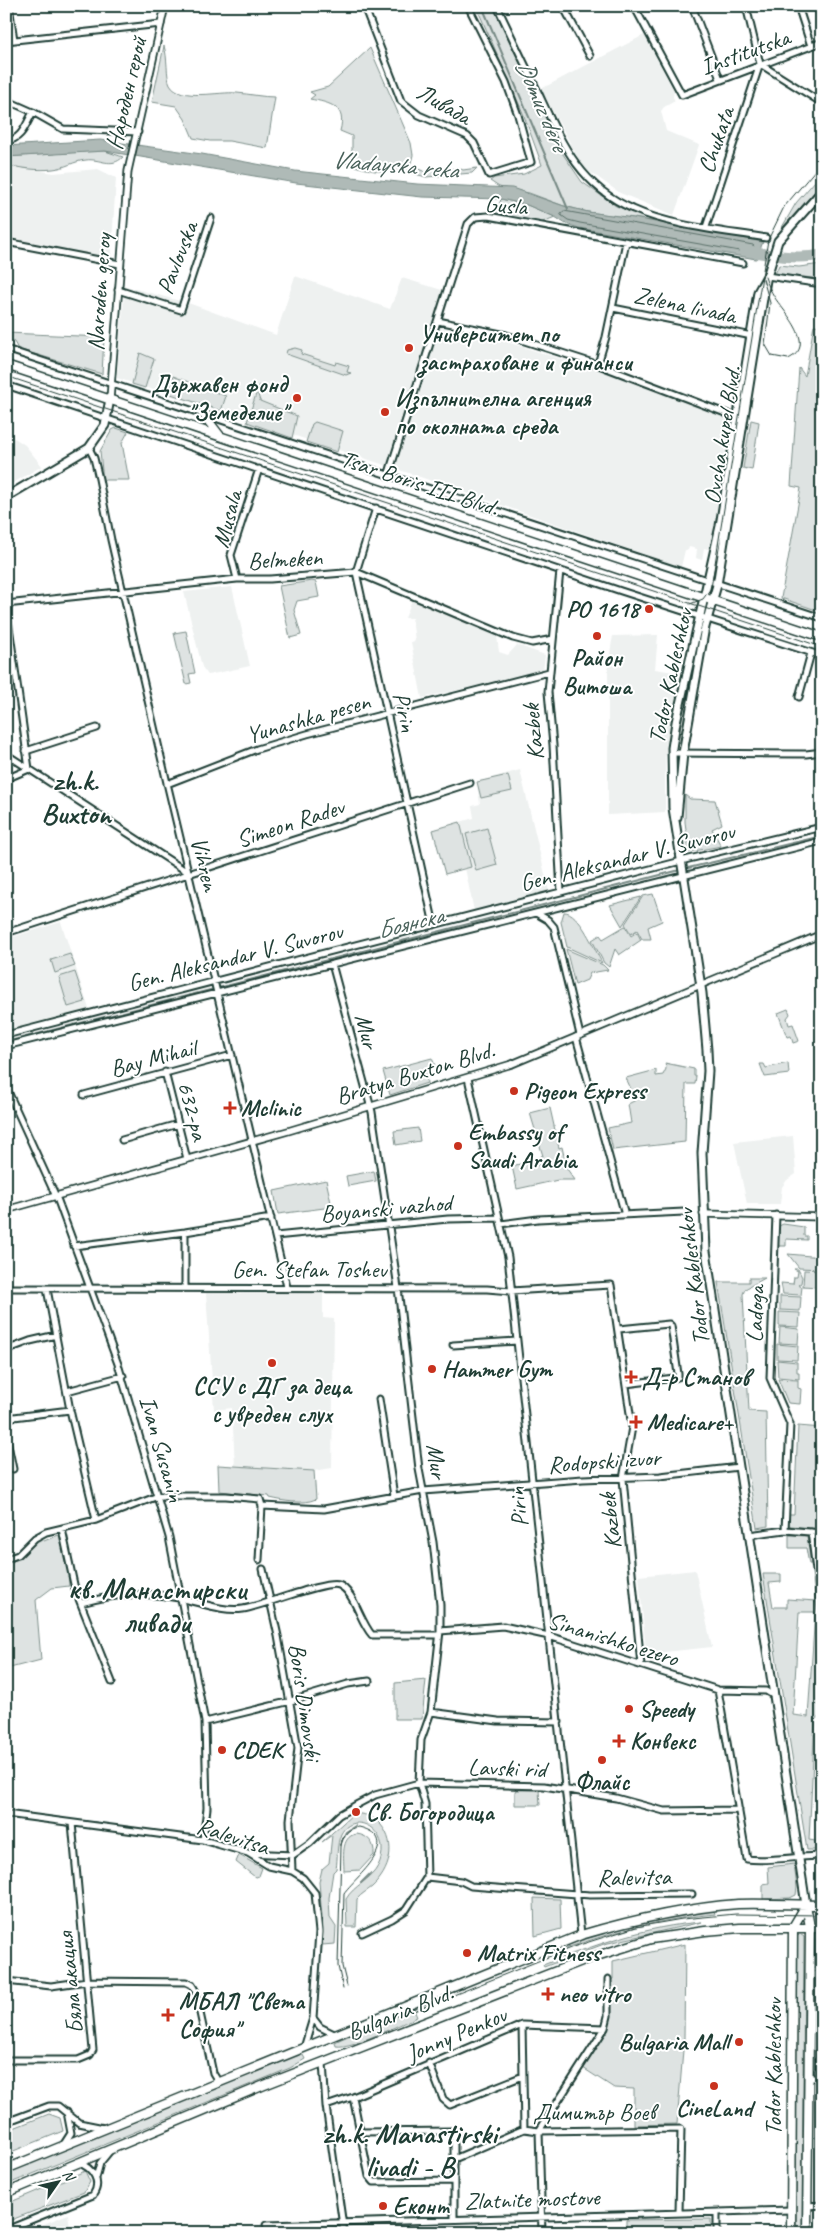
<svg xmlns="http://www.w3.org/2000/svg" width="828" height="2239" font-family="Caveat,sans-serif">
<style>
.built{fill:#eef1f0}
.green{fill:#dee3e2;stroke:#7e908b;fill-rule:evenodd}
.water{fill:#afbab7;stroke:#758883}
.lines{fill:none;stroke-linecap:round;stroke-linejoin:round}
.shore{stroke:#596f68;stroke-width:1}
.stream{stroke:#758883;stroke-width:2}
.river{stroke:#afbab7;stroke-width:11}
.minor-casing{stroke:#1f3d34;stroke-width:9}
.tertiary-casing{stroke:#1f3d34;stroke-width:9}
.secondary-casing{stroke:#1f3d34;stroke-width:11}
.primary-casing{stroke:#1f3d34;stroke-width:11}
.minor{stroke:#fff;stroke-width:5}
.tertiary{stroke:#fff;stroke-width:5.5}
.secondary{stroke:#fff;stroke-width:7}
.primary{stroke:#fff;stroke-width:8}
.tram{stroke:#1f3d34;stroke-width:1}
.poi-dot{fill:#c8321e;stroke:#fff;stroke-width:2}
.labels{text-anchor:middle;stroke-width:4;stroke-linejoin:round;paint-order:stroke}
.street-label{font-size:24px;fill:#1f3d34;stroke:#fff}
.poi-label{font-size:24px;font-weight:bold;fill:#1f3d34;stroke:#fff;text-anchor:start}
.water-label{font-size:25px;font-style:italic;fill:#4a625b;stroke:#fff}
.district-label{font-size:29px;font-weight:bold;fill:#1f3d34;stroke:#fff}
</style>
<rect width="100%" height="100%" fill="#fff"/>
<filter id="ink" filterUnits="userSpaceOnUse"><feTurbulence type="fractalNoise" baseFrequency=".02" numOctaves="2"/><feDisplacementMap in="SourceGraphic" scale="10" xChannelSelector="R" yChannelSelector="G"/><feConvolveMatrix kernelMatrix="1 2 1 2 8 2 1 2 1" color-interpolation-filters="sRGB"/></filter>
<g filter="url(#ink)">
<path class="built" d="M644 35 674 91 673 97 675 101 664 107 661 111 666 131 699 145 674 215 620 193 583 167 541 89Z
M6 165 54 173 98 169 116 178 111 260 6 237Z
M295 276 390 309 402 278 442 290 432 326 494 338 629 380 730 419 711 550 704 548 702 560 696 558 697 549 689 547 688 550H685L681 567 391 467 117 378 125 286 191 304 276 335Z
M6 436 16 439 25 445 42 466 6 487Z
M232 587 250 666 208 675 202 667 184 592Z
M412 600 497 636 499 652 508 655 517 645 545 655 543 671 422 698 411 642 415 641 412 618H405Z
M658 635 655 669 680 673 665 757V812L608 815V665L612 641 613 636Z
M520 770 549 891 474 911 465 868 471 866 460 822 474 818 472 806 480 804 477 782Z
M61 922 89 1009 6 1030V939Z
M793 1136 796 1174 787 1180 782 1187 780 1204H747L734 1142Z
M206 1293 323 1294V1318L334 1319 332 1468 314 1471 235 1467 232 1408 214 1410Z
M695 1570 712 1647 646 1654 639 1576Z
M68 2214 71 2233H22Z"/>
<path class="green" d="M476 6H493L550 127 552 138 582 182 616 206 660 222 588 212 564 206 529 193 499 187 490 181 494 178 524 174 542 165 523 113Z
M164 46C168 57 166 77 170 84 180 102 220 91 237 93 250 94 262 97 275 97L267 148 229 141H210L193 138 185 119 176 106 152 102Z
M370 48 411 143 413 155 410 166 426 172 459 168 463 170 477 168 472 173 426 177 408 172 375 171 346 164 352 150V136L340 131C347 106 330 103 310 99L315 95 310 92 328 87Z
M94 151H105L123 157C111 169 100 158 86 160 74 161 65 168 53 169 37 171 21 168 6 165V157Z
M822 173V184L781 229 796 203Z
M501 199 527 205 555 217 540 223 496 214Z
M822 264V279L775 274 779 265 799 267Z
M814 325 822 326V612L781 598 801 488 791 486 799 368 805 376Z
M6 333 104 337 102 374 18 349 14 342 6 338Z
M295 348 302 350 301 354 335 365 336 362 349 366 347 372 351 373 346 375 286 354 287 350Z
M140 353 154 359 145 388 132 384Z
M173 376 226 396 221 411 168 393Z
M259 385 258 395 260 401 297 416 292 438 247 422Z
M751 420 759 422 752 470 743 468Z
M315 422 343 431 337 452 306 442 312 424Z
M116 428 128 432 122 443 129 480H103L100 451 112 430Z
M312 581 316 582 319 597 297 601 294 610 301 635 290 638 279 586Z
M702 624 681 744C675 731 695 640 702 624Z
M186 631 195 673 189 674 191 683 186 684 174 633Z
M508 775 512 791 481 798 477 782Z
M685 795 690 799 715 800 722 824 712 829 721 846 689 852 685 822Z
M460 822 471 867 445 874 433 830Z
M487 828 497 865 476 871 466 834Z
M653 894 662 921 648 927 651 939H642L637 930 631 934 625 924 643 896Z
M641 897 622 926 610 905Z
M564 912C579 911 595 950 602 963L567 947 561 922Z
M625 926 631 936 637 932 641 940 619 955 615 949 609 967 604 963 592 940 600 935 603 939Z
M566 949 603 965 608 970 590 973 587 980 575 985Z
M70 954 75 966 55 973 51 960Z
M75 972 85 1002 68 1007 59 977Z
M788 1009 790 1014 787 1018 789 1025 793 1024 799 1041 793 1043 791 1036 787 1037 778 1013Z
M432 1058 435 1066 425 1069 427 1083 390 1095 383 1071Z
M665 1063 694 1069V1076H696L695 1084H686L685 1142 613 1150 608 1128 631 1123 628 1104 636 1100 626 1078 656 1070V1076L663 1075 666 1069Z
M788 1063 789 1074 765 1077 760 1064H764L766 1068Z
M550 1108 559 1148 562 1147 567 1169 575 1180H558L517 1189 512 1166 532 1161 534 1166 543 1164 541 1156H543L530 1113Z
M418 1128 420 1141 396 1145 394 1131Z
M374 1171 376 1181 348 1186 346 1176Z
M326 1180 332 1207 278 1214 274 1191Z
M783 1224 804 1227V1236H807V1240L786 1239V1246H778L779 1226Z
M788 1254 822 1257V1269L799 1268Z
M794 1269H798L802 1277 801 1283 798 1285 802 1287 801 1295 783 1294 781 1283 793 1284 794 1277H797L798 1271Z
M804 1270 822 1271V1279L817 1280V1287L803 1286Z
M749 1278H765L745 1289 743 1294 749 1411 766 1412 768 1526 757 1528 718 1282H749Z
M780 1296 801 1297 800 1311 780 1310Z
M779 1312 800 1313 799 1327 779 1326Z
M780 1327 799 1329 798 1344 779 1343Z
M777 1344 798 1346 797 1360 777 1359Z
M777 1360 797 1362V1372H799V1379L778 1377Z
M778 1379 798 1380V1388L801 1389 800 1404 788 1403Z
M798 1426 822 1428V1529L791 1526 788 1524 789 1514H794Z
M218 1465 314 1471 316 1499C303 1505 283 1501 270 1498L269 1496 219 1491Z
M61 1534 67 1560 69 1586 52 1588 36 1600 41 1660 6 1669V1564C22 1560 29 1546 41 1537L44 1541Z
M789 1535 807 1536 811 1564H809L806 1548H789Z
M763 1574H781V1582L769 1583 773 1607H787V1599L816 1601 822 1644V1718H815L809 1840 822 1842V1850H807ZM799 1612H815L808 1717 793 1715Z
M426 1680 422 1719H395V1683Z
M517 1790H539L540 1805H515V1791Z
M353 1814C364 1813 373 1816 381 1825 397 1844 390 1871 372 1887 367 1891 361 1894 357 1899L356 1927H347L346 1899C354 1885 371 1880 378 1866 395 1832 354 1808 341 1834 336 1845 338 1858 336 1869L333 1872 329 1898 330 1918 336 1927 335 1944 322 1945 323 1929 319 1882 322 1869 329 1863 332 1835 322 1842Z
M356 1834C368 1835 375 1843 374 1855L360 1870 344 1871C344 1858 340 1837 356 1834Z
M239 1855 262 1868 259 1876 255 1877 236 1862Z
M794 1864 797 1887 796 1895 790 1898 763 1899V1884L769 1883 768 1867Z
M534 1898 560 1899 561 1929 535 1936Z
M714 1911 715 1914C652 1920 598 1936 539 1958L538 1956C596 1934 653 1917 714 1911Z
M702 1922 604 1944 544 1967 543 1965C594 1945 647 1926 702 1922Z
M800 1934 804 1937 802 2233H796L797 1937Z
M822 1934V1986L816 1981V1939Z
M685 1944 684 2038 677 2124 634 2125V2089L614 2088 583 2068 606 2033 610 2021V1980L613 1979V1961Z
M413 2007 417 2017C400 2024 352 2049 336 2046L335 2042 339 2040Z
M303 2055 305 2059 290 2068 6 2185V2173L294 2056Z
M49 2114 60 2118 63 2131 6 2154V2131Z
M85 2171 90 2182 84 2192 6 2222V2204Z
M711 2219V2233L626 2232V2220Z"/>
<path class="water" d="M100 140 202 154 295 171 417 184 512 188 564 206 588 212 634 218 763 242 756 259 579 228 566 224 555 217 527 205 501 199 422 197 296 183 105 151 6 157V146Z"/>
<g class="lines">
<path class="shore" d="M564 211 753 245 755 248 751 253 580 223 568 220 561 215Z"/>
<path class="stream" d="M482 6 568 209
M684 869 822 836
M6 1042 680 870
M340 1845 346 1832 355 1826
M361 1883 370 1874"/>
<path class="river" d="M744 250C770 255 795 260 822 255"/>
<defs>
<path id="minor" d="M9 6 14 40
M364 6 401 101 419 115 467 136 474 143 489 175 531 162 518 115 506 82 468 6
M497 6C511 35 524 63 538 92 561 141 579 186 633 209 670 226 725 231 766 238
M563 6 590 56
M634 6 682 95 822 42
M692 6 720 79
M746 6 760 64 822 103
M798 6 811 46
M6 41 161 24
M6 100 33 112
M6 141C22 140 26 124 33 112L63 129 138 132
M706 227 760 64
M6 242 120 264
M767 276 822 284
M118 290 181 310 211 218
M613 308 752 336
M438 321 506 335 596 364 741 419
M6 349 822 618
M598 364 606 337 626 242
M6 385 621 591 822 656
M89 448 94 458 99 479 111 540 167 783 287 1287
M388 476 468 224 475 217 488 216 743 263
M376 508 356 572 434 925
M560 571 548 692 553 745 561 892
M237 579 231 555 259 469
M6 604 237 579H270L356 572 513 638 532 643 553 639
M6 605 29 769 6 779
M799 697 811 653
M26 751 97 728
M672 753 806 754 822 752
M6 754 189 873
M167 784 257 749 307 734 549 672
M536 913 548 920 554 927 580 1035
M6 933 470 783
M332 964 372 1112 398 1288 419 1469 433 1542 440 1605V1631L431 1712 421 1740 419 1783 425 1804 427 1877 406 1910 392 1919 362 1933
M6 1035 689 859 822 827
M576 1037 625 1215
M6 1046 822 841
M165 1072 187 1159
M468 1078 508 1257 581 1935
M6 1087 58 1201 118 1364 169 1537 205 1722 207 1808 203 1840
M84 1095 232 1055
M122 1140 178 1124
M776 1215 770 1378 790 1424 785 1530
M501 1224 538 1219 684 1212
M275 1236 448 1219 499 1218
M74 1246 185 1232 271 1218
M6 1288 487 1289 511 1291 611 1285 632 1427 623 1479 641 1665
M185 1288V1232
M47 1289 70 1410 96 1520
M619 1329 669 1324 671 1326 678 1374V1377L674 1378 626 1384
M453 1345 517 1341
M6 1350 30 1341 56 1335
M67 1391 123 1376
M379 1399 394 1496
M6 1418 70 1410
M6 1435 13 1469
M262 1506 324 1509 423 1491 583 1479 660 1476 739 1467
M62 1529 75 1589 112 1682
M811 1532 822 1617
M749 1535 785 1530 822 1533
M6 1559 18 1555 35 1538 46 1532 96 1520 158 1496H226L260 1499 262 1506 259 1560
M263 1569 278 1636 298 1748 290 1820 292 1871
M81 1603C115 1594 144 1592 179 1598 200 1602 222 1612 243 1609 263 1606 326 1580 339 1585 354 1591 360 1622 372 1635H439
M440 1631 503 1626 549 1636 718 1690 766 1691 774 1696
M718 1690 747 1859C767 1862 799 1856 822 1856
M431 1712 498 1721 559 1722
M205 1722 291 1701 348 1684 369 1681
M6 1814 203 1840 248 1853 269 1866 292 1871 303 1878 315 1893 319 1932 313 2018 304 2048
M248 1853 293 1855
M293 1855 310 1843 339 1815 358 1804 375 1795 419 1783 544 1786 616 1798 664 1811 739 1810
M427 1877 461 1881 471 1886 590 1895 692 1894
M6 1981 51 1986 87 1981 186 1982 192 1985 195 1990 213 2073 219 2083
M313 2018 320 2027 336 2035
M522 2025 524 2129
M6 2060H78L90 2055 93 2050 72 1823
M323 2063 326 2106 344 2233
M429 2063 443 2099 450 2105 523 2076
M808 2078H822
M353 2097 369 2176 374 2182 454 2181
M326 2106 353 2097 522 2025 605 2028
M6 2122 49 2106H58L79 2123 104 2128
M360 2132 454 2131V2219
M64 2144 71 2133 67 2112
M454 2159 524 2129 539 2131 681 2129 679 2212
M96 2178 100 2163 109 2152
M807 2206 822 2205
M717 2213V2233
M266 2225 791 2210
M6 2230 93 2195C102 2182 93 2168 79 2163
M542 2233 539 2131 605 2028 608 2016V1979"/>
<path id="tertiary" d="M110 399 128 171 165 6
M6 1210 288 1131 512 1064 822 934
M703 1214 822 1217"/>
<path id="secondary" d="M767 276 758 292 720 526 676 722 672 748 673 808 702 993 707 1050 708 1071 702 1153 706 1251 806 1905
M6 497 89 448 105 425 110 399
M677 817 683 753 705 627 717 585 766 280 778 241 822 191"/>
<path id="primary" d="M6 365 822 637
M203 414 220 436
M806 1905 810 1927 807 2233
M6 2169 581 1935C632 1920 684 1908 738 1904 765 1903 794 1905 822 1905
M6 2193 262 2086 587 1959 651 1939 705 1931 740 1928H822
M791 2233 793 1927 806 1905"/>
</defs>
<use href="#minor" class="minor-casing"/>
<use href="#tertiary" class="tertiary-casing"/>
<use href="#secondary" class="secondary-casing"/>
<use href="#primary" class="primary-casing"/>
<use href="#minor" class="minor"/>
<use href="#tertiary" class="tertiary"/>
<use href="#secondary" class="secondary"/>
<use href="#primary" class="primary"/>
<path class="tram" d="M763 279 770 303 765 344 772 356 788 359C818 346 785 313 775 298 771 291 767 284 765 277
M6 376 822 647
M690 604 703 599 711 588 768 240 784 207 822 162
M343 1989 338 1966 341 1847C342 1836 348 1828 359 1827 407 1839 354 1878 344 1893L342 1966 347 1986
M414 2011 573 1947 636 1927 682 1919 736 1914 822 1915"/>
</g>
</g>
<g class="poi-dot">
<circle cx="409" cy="348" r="5"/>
<circle cx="297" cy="398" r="5"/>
<circle cx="385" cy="412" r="5"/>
<circle cx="649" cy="609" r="5"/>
<circle cx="597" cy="636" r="5"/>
<circle cx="514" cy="1091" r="5"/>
<path d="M227.5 1100.5h5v5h5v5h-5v5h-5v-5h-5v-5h5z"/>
<circle cx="458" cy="1146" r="5"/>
<circle cx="272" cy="1363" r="5"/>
<circle cx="432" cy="1369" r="5"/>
<path d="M628.5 1369.5h5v5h5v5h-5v5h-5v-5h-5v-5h5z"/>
<path d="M633.5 1414.5h5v5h5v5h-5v5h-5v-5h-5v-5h5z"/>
<circle cx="629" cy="1709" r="5"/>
<path d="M616.5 1733.5h5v5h5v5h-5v5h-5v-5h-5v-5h5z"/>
<circle cx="222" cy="1750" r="5"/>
<circle cx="602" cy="1760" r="5"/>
<circle cx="356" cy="1812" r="5"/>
<circle cx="467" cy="1953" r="5"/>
<path d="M545.5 1986.5h5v5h5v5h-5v5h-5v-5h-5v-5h5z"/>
<path d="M165.5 2007.5h5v5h5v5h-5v5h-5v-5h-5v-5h5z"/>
<circle cx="739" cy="2042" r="5"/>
<circle cx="714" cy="2086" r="5"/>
<circle cx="383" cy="2206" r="5"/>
</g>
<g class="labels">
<g class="street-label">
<text transform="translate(745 52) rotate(-20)" y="8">Institutska</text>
<text transform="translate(126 93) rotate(-77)" y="8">Народен герой</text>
<text transform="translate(444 104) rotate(30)" y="8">Ливада</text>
<text transform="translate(716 140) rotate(-71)" y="8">Chukata</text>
<text transform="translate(506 205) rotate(5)" y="8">Gusla</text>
<text transform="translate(177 258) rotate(-69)" y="8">Pavlovska</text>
<text transform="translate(99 292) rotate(-86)" y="8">Naroden geroy</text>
<text transform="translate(685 305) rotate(12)" y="8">Zelena livada</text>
<text transform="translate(722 435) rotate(-81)" y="8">Ovcha kupel Blvd.</text>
<text transform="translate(420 483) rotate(18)" y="8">Tsar Boris III Blvd.</text>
<text transform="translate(227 519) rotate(-75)" y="8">Musala</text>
<text transform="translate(285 559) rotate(-3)" y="8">Belmeken</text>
<text transform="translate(670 676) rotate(-78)" y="8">Todor Kableshkov</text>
<text transform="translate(405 712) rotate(78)" y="8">Pirin</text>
<text transform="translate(308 718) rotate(-16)" y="8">Yunashka pesen</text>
<text transform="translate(533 732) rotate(-95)" y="8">Kazbek</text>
<text transform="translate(290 823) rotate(-18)" y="8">Simeon Radev</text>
<text transform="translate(627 857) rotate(-14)" y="8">Gen. Aleksandar V. Suvorov</text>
<text transform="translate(205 864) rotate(76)" y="8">Vihren</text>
<text transform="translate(235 957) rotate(-14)" y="8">Gen. Aleksandar V. Suvorov</text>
<text transform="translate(367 1031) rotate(76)" y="8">Mur</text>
<text transform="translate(153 1058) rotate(-15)" y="8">Bay Mihail</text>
<text transform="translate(415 1073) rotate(-17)" y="8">Bratya Buxton Blvd.</text>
<text transform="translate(193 1111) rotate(75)" y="8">632-ра</text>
<text transform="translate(386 1208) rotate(-5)" y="8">Boyanski vazhod</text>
<text x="309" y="1277">Gen. Stefan Toshev</text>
<text transform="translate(693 1277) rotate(-97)" y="8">Todor Kableshkov</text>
<text transform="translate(755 1314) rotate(-88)" y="8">Ladoga</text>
<text transform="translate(162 1449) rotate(74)" y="8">Ivan Susanin</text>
<text transform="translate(437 1461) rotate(82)" y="8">Mur</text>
<text transform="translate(604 1461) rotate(-4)" y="8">Rodopski izvor</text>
<text transform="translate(518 1507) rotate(-96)" y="8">Pirin</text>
<text transform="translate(610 1521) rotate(-96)" y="8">Kazbek</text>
<text transform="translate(613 1639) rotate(17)" y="8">Sinanishko ezero</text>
<text transform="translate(305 1702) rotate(82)" y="8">Boris Dimovski</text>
<text transform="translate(507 1768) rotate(2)" y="8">Lavski rid</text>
<text transform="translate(233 1836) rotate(18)" y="8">Ralevitsa</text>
<text transform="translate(634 1877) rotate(-1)" y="8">Ralevitsa</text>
<text transform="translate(70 1983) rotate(-96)" y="8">Бяла акация</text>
<text transform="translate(400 2012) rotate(-22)" y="8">Bulgaria Blvd.</text>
<text transform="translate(456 2034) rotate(-23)" y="8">Jonny Penkov</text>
<text transform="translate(773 2067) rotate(-90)" y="8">Todor Kableshkov</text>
<text x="594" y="2120">Димитър Воев</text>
<text transform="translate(532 2199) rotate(-2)" y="8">Zlatnite mostove</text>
</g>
<g class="poi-label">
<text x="419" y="342">Университет по<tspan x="419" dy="28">застраховане и финанси</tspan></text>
<text x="287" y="392" text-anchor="end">Държавен фонд<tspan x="287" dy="28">"Земеделие"</tspan></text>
<text x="395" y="406">Изпълнителна агенция<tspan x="395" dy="28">по околната среда</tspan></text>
<text x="639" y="617" text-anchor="end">PO 1618</text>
<text x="597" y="666" text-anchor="middle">Район<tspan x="597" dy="28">Витоша</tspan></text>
<text x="524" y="1099">Pigeon Express</text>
<text x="241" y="1116">Mclinic</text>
<text x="468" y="1140">Embassy of<tspan x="468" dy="28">Saudi Arabia</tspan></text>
<text x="442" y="1377">Hammer Gym</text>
<text x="642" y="1385">Д-р Станов</text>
<text x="272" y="1394" text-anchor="middle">ССУ с ДГ за деца<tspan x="272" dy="28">с увреден слух</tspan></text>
<text x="647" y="1430">Medicare+</text>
<text x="639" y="1717">Speedy</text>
<text x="630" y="1749">Конвекс</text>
<text x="232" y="1758">CDEK</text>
<text x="602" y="1790" text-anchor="middle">Флайс</text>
<text x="366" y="1820">Св. Богородица</text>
<text x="477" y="1961">Matrix Fitness</text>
<text x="559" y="2002">neo vitro</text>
<text x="179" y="2009">МБАЛ "Света<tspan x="179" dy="28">София"</tspan></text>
<text x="729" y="2050" text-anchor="end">Bulgaria Mall</text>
<text x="714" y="2116" text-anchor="middle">CineLand</text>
<text x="393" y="2214">Еконт</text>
</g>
<g class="water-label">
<text transform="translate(543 105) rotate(67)" y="9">Domuz dere</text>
<text transform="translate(395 164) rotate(5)" y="9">Vladayska reka</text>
<text transform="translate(410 922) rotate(-14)" y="9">Боянска</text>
</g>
<g class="district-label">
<text x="76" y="790">zh.k.<tspan x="76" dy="33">Buxton</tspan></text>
<text x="157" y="1599">кв. Манастирски<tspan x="157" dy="33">ливади</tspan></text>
<text x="410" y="2143">zh.k. Manastirski<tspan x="410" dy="33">livadi - B</tspan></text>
</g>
</g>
<rect width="828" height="2239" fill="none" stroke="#fff" stroke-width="25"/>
<rect x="12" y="12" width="803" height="2214" fill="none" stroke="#1f3d34" stroke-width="2" filter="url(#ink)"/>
<g transform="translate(58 2182) rotate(56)" stroke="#ffffff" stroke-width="4" paint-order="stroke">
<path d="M0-4L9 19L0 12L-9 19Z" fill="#1f3d34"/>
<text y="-8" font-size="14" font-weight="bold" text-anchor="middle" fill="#1f3d34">N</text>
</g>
</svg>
